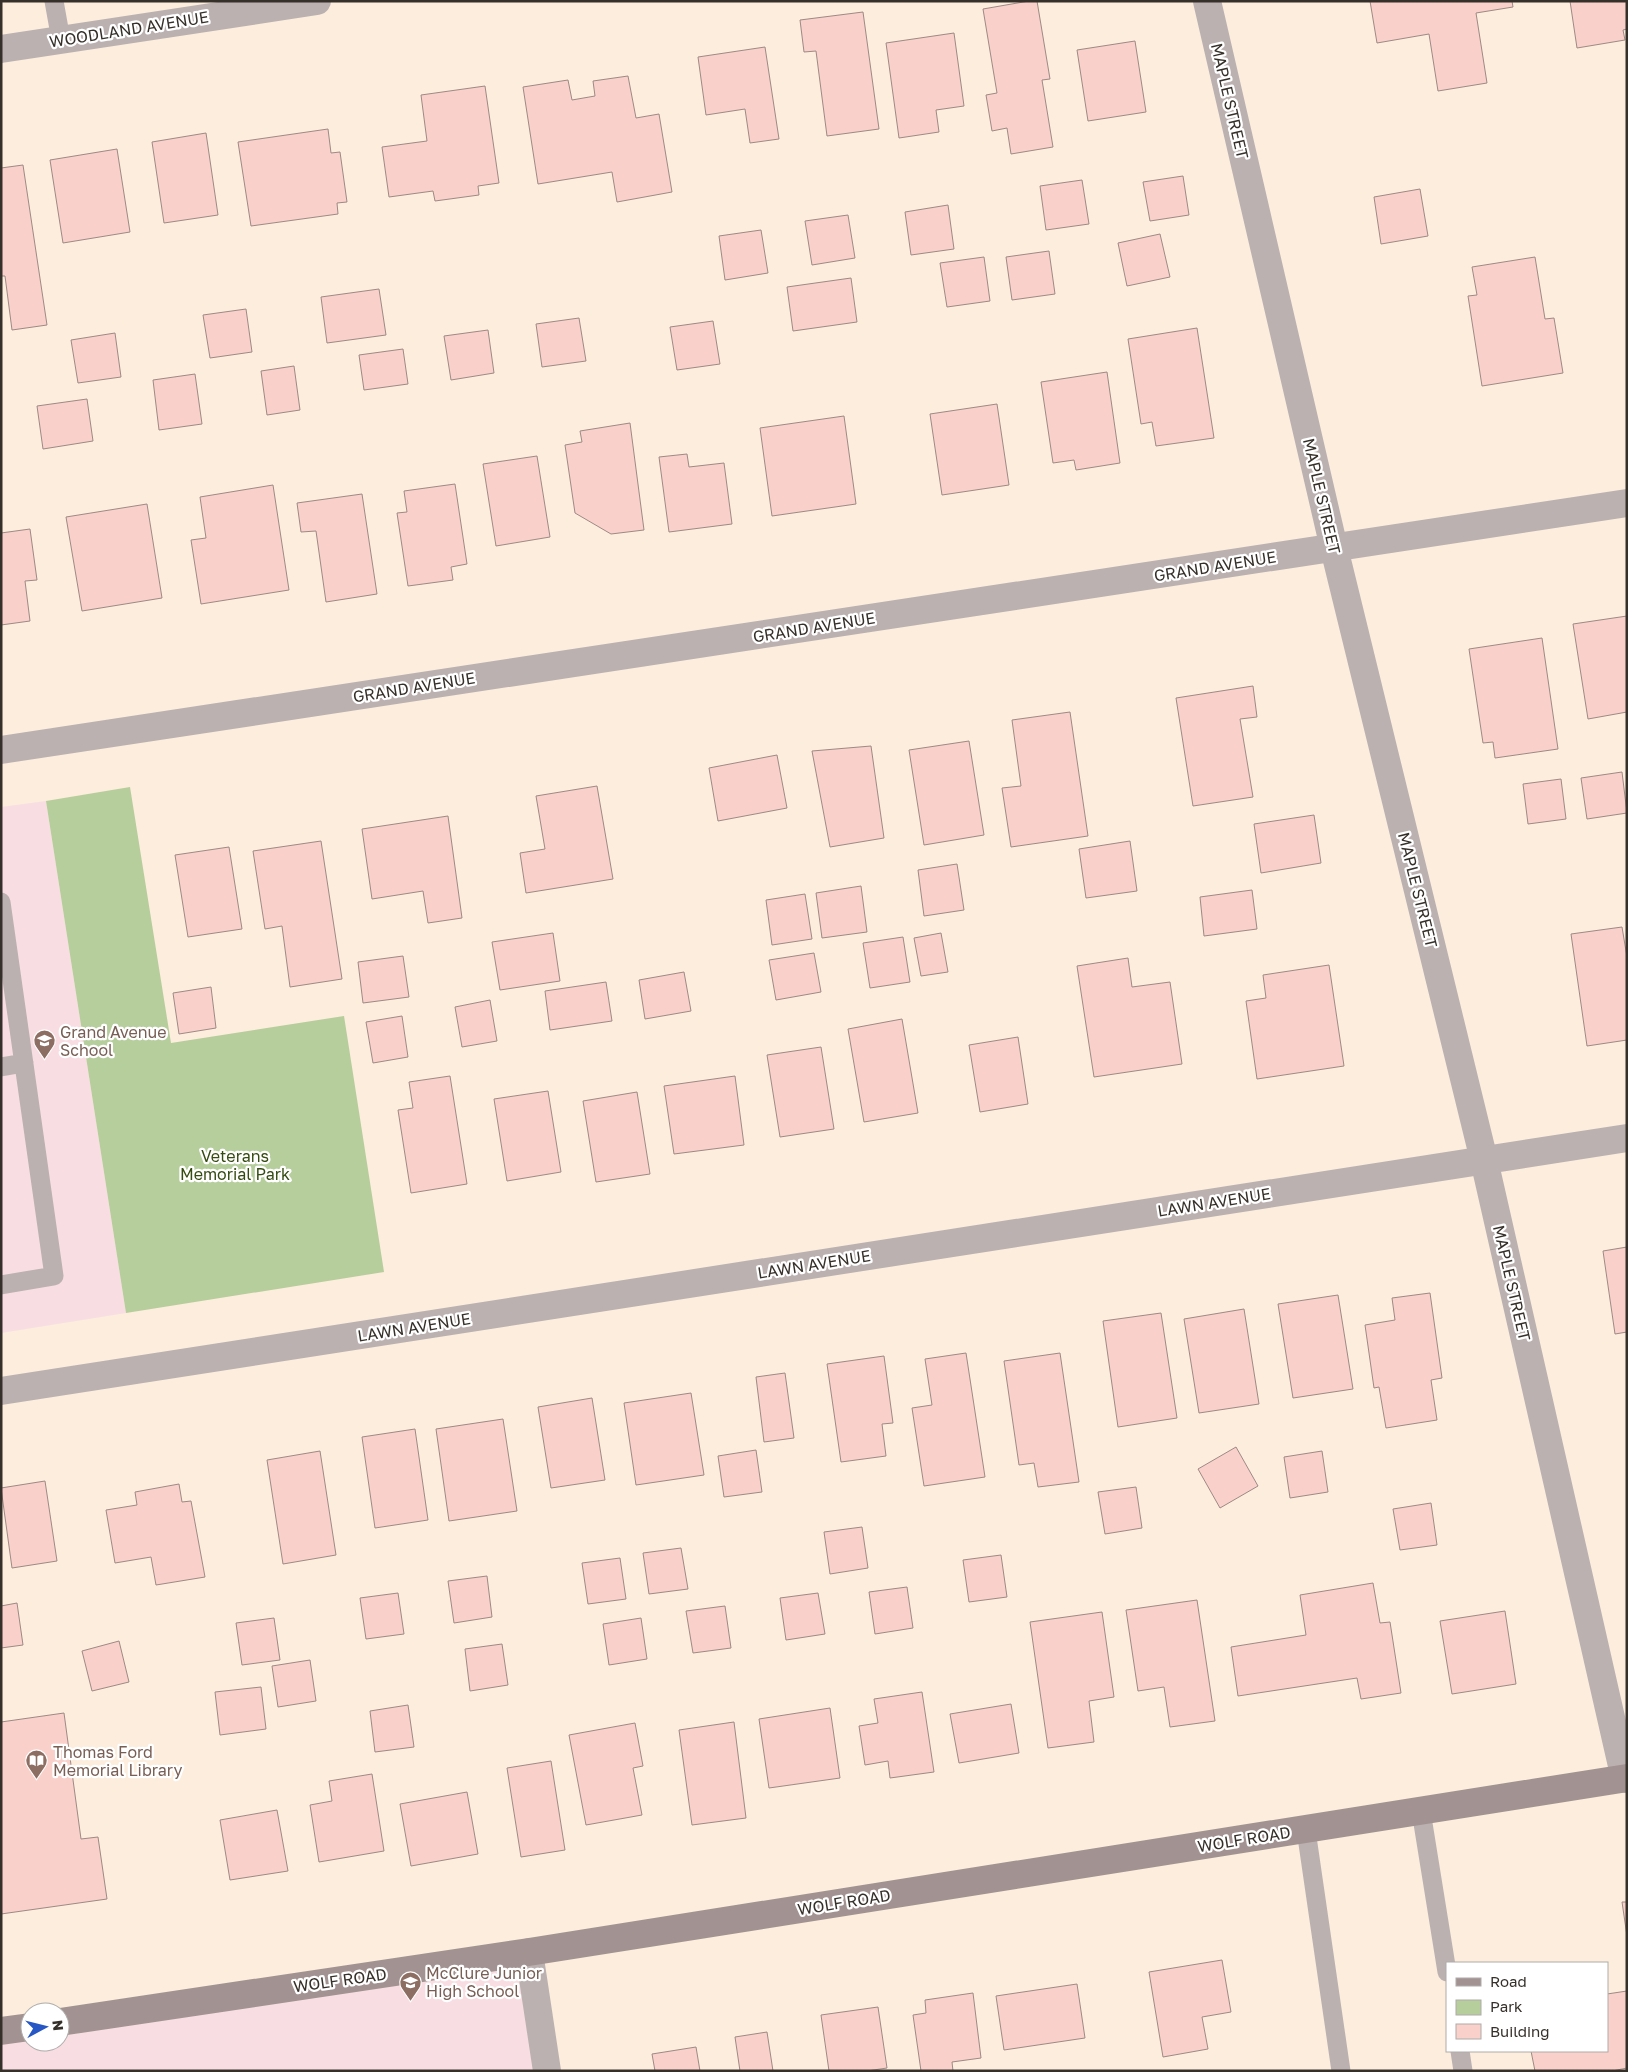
<svg xmlns="http://www.w3.org/2000/svg" width="1628" height="2072" font-family="'Golos Text',sans-serif">
<style>
.education{fill:#f8dee3}
.green{fill:#b6cd9c}
.building{fill:#f9d0ca;stroke:#9e8985}
.lines{fill:none;stroke-linecap:round;stroke-linejoin:round}
.service{stroke:#bcb1b1;stroke-width:19}
.minor{stroke:#bcb1b1;stroke-width:28}
.secondary{stroke:#a29392;stroke-width:28}
.labels{text-anchor:middle;stroke-width:4.5;stroke-linejoin:round;paint-order:stroke}
.street-label{font-size:16px;fill:#36302a;stroke:#fff}
.education-label{font-size:16px;fill:#785e54;stroke:#fff;text-anchor:start}
.park-label{font-size:16px;fill:#354b0f;stroke:#fff}
</style>
<rect width="100%" height="100%" fill="#fceddd"/>
<path class="education" d="M46 801 126 1313 1 1333V807Z
M523 1965 539 2071H1V2045L30 2040V2042H60V2036Z"/>
<path class="green" d="M130 787 171 1043 344 1016 384 1272 126 1313 46 801Z"/>
<path class="building" d="M1029 1H1037L1050 79 1042 80 1053 147 1011 154 1007 128 992 131 986 95 997 93 983 9Z
M1370 1H1512L1513 7 1476 13 1487 83 1438 91 1429 34 1377 43Z
M1570 1H1627V29L1623 30 1625 40 1577 48Z
M863 12 879 129 827 136 816 51 804 52 800 20Z
M954 33 964 106 936 110 939 132 899 138 886 43Z
M1135 41 1146 112 1088 121 1077 50Z
M765 47 779 139 750 143 745 109 706 115 698 57Z
M628 76 636 118 659 114 672 192 617 202 612 172 538 184 523 87 568 80 572 100 595 96 593 81Z
M485 86 499 183 478 186 479 195 435 201 433 191 389 197 382 147 427 141 421 95Z
M328 129 331 153 340 152 347 202 337 203 338 214 251 226 238 142Z
M206 133 218 215 164 223 152 142Z
M117 149 130 232 63 243 50 160Z
M23 165 47 325 12 330 5 276H1V168Z
M1183 176 1189 215 1150 221 1143 182Z
M1082 180 1089 224 1046 230 1040 186Z
M1420 189 1428 236 1381 244 1374 197Z
M948 205 954 249 911 255 905 212Z
M848 215 855 258 812 265 805 221Z
M761 230 768 273 725 280 719 236Z
M1160 234 1170 277 1127 286 1118 243Z
M1049 251 1055 294 1012 300 1006 257Z
M984 257 990 301 947 307 940 263Z
M1535 257 1545 319 1554 318 1563 373 1482 386 1468 296 1477 295 1472 267Z
M851 278 857 322 793 331 787 287Z
M379 289 386 335 327 343 321 297Z
M246 309 252 352 210 358 203 315Z
M579 318 586 361 542 367 536 324Z
M713 321 720 364 677 370 670 327Z
M1197 328 1214 438 1156 446 1152 422 1141 424 1128 339Z
M488 330 494 373 451 380 444 336Z
M115 333 121 377 78 383 71 340Z
M403 349 408 384 364 390 359 355Z
M294 366 300 410 267 415 261 371Z
M1107 372 1120 463 1076 470 1074 460 1053 463 1041 382Z
M195 374 202 424 159 430 153 380Z
M87 399 93 441 43 449 37 406Z
M997 404 1009 485 942 495 930 414Z
M844 416 856 504 772 516 760 428Z
M630 423 644 530 611 534 575 513 565 445 582 442 580 431Z
M687 454 689 467 724 463 732 524 669 532 659 457Z
M537 456 550 537 496 546 483 464Z
M455 484 467 564 451 567 453 580 408 586 397 513 407 512 404 491Z
M273 485 289 590 201 604 191 540 206 538 200 497Z
M362 494 377 594 326 602 316 531 301 532 297 503Z
M147 504 162 598 82 611 66 517Z
M30 529 37 580 25 581 30 621 1 625V533Z
M1627 616V712L1588 719 1573 624Z
M1542 638 1558 749 1495 758 1493 742 1483 743 1469 649Z
M1253 686 1257 717 1240 719 1253 797 1193 806 1176 698Z
M1070 712 1088 836 1011 847 1002 788 1021 786 1012 720Z
M969 741 984 835 924 845 909 750Z
M871 746 884 838 830 847 812 751Z
M777 755 787 808 718 821 709 768Z
M1622 772 1627 813 1587 819 1581 778Z
M1561 779 1566 819 1528 824 1523 784Z
M597 786 613 879 526 893 520 853 545 849 536 796Z
M1314 815 1321 863 1261 873 1254 824Z
M448 816 462 918 428 923 423 891 372 899 362 829Z
M321 841 342 979 290 987 282 926 265 929 253 851Z
M1130 841 1137 891 1086 898 1079 849Z
M229 847 242 929 188 937 175 855Z
M957 864 964 910 924 916 918 870Z
M861 886 867 932 822 938 816 893Z
M1252 890 1257 929 1204 936 1200 897Z
M805 894 812 939 772 945 766 900Z
M1622 927 1627 957V1040L1587 1046 1571 934Z
M553 933 560 981 500 990 492 942Z
M941 933 948 972 921 976 914 938Z
M903 937 910 982 870 988 863 943Z
M814 953 821 992 776 1000 769 960Z
M403 956 409 997 363 1003 358 962Z
M1128 958 1132 987 1170 982 1182 1064 1094 1077 1077 966Z
M1329 965 1344 1066 1257 1079 1246 1001 1266 998 1263 975Z
M684 972 691 1011 645 1019 639 980Z
M606 982 612 1021 550 1030 545 991Z
M211 987 216 1028 179 1034 173 993Z
M490 1000 497 1041 462 1047 455 1007Z
M402 1016 408 1057 373 1063 366 1022Z
M902 1019 918 1113 864 1122 848 1029Z
M1018 1037 1028 1104 980 1112 969 1045Z
M821 1047 834 1129 780 1137 767 1055Z
M450 1076 467 1184 411 1193 398 1110 413 1108 409 1082Z
M735 1076 744 1145 674 1154 664 1086Z
M548 1091 561 1172 507 1181 494 1099Z
M637 1092 650 1174 596 1182 583 1101Z
M1627 1247V1332L1615 1334 1603 1251Z
M1430 1293 1442 1378 1431 1380 1437 1420 1386 1428 1379 1387 1374 1388 1365 1325 1395 1320 1392 1298Z
M1338 1295 1353 1389 1293 1398 1278 1304Z
M1244 1309 1259 1404 1199 1413 1184 1319Z
M1161 1313 1177 1418 1118 1427 1103 1321Z
M966 1353 985 1477 924 1486 912 1408 932 1405 925 1359Z
M1060 1353 1079 1482 1038 1487 1034 1463 1019 1465 1004 1361Z
M884 1356 893 1423 882 1424 886 1456 841 1462 827 1364Z
M785 1373 794 1438 764 1442 756 1377Z
M691 1393 704 1475 636 1485 624 1403Z
M592 1398 605 1480 551 1488 538 1407Z
M503 1419 517 1511 449 1521 436 1429Z
M415 1429 428 1520 375 1528 362 1437Z
M1236 1447 1258 1486 1220 1508 1198 1469Z
M756 1450 762 1492 724 1497 718 1456Z
M320 1451 336 1555 283 1564 267 1460Z
M1322 1451 1328 1492 1290 1498 1284 1457Z
M45 1481 57 1561 12 1568 1 1488Z
M179 1484 182 1502 191 1501 205 1577 156 1585 151 1557 115 1563 106 1510 137 1505 135 1492Z
M1136 1487 1142 1528 1105 1534 1098 1492Z
M1431 1503 1437 1545 1400 1550 1393 1509Z
M862 1527 868 1568 830 1574 824 1532Z
M681 1548 688 1589 649 1594 643 1553Z
M1001 1555 1007 1597 969 1602 963 1560Z
M620 1558 626 1599 588 1604 582 1563Z
M487 1576 492 1617 454 1623 448 1581Z
M1373 1583 1380 1623 1390 1622 1401 1693 1361 1699 1357 1678 1238 1696 1231 1647 1306 1635 1300 1595Z
M907 1587 913 1628 875 1634 869 1592Z
M398 1593 404 1634 366 1639 360 1598Z
M818 1593 825 1634 786 1640 780 1598Z
M1197 1600 1215 1721 1170 1727 1164 1687 1138 1691 1126 1610Z
M17 1603 23 1645 1 1648V1606Z
M725 1606 731 1648 693 1653 686 1611Z
M1505 1611 1516 1684 1452 1694 1440 1621Z
M1102 1612 1114 1697 1089 1701 1094 1742 1048 1748 1030 1622Z
M274 1618 280 1660 242 1665 236 1623Z
M641 1618 647 1659 609 1665 603 1624Z
M119 1641 129 1682 92 1691 82 1651Z
M502 1644 508 1685 470 1691 465 1649Z
M310 1660 316 1701 278 1707 272 1666Z
M261 1687 266 1729 220 1735 215 1692Z
M922 1692 934 1772 890 1778 888 1761 865 1765 859 1726 878 1723 874 1699Z
M1011 1704 1019 1753 959 1763 950 1714Z
M408 1705 414 1747 375 1752 370 1711Z
M830 1708 840 1778 769 1788 759 1719Z
M64 1713 81 1839 98 1837 107 1899 1 1914V1722Z
M734 1722 746 1818 692 1825 679 1730Z
M635 1723 643 1766 633 1768 642 1815 586 1825 569 1735Z
M551 1761 565 1850 521 1857 507 1768Z
M372 1774 384 1851 319 1862 310 1805 332 1801 329 1781Z
M467 1792 478 1854 411 1866 400 1804Z
M277 1810 288 1871 230 1880 220 1820Z
M1622 1902H1627V1936Z
M1222 1960 1231 2012 1202 2017 1208 2049 1163 2057 1149 1972Z
M1077 1984 1085 2038 1004 2050 996 1996Z
M1627 1991V2068L1612 2071H1535L1531 2051H1607V1994Z
M973 1993 981 2058 952 2062 953 2071H921L913 2015 926 2013 925 2000Z
M878 2007 887 2068 867 2071H829L821 2015Z
M767 2032 773 2071H740L735 2037Z
M696 2047 700 2071H655L652 2054Z"/>
<g class="lines">
<path class="service" d="M54 1 61 40
M1 902 54 1276 1 1285
M1 1067 24 1063
M1421 1811 1447 1972
M1306 1830 1341 2071
M1460 2051 1463 2071"/>
<path class="minor" d="M1207 1 1334 548 1484 1160 1625 1779
M1 49 317 1
M1 750 1627 503
M1 1391 1627 1138
M529 1952 547 2071"/>
<path class="secondary" d="M60 2022 529 1952 1627 1778
M1 2031 30 2027"/>
</g>
<defs>
<symbol id="school-pin" viewBox="-11 -11 22 30"><path d="M0 17L-7.5 6A9.5 9.5 0 1 1 7.5 6Z" fill="#8d6e63" stroke="#fff"/><path d="M0-5L7-2L0 1L-7-2ZM-4 1L0 2.5L4 1V4Q0 6-4 4Z" fill="#fff"/></symbol>
<symbol id="library-pin" viewBox="-11 -11 22 30"><path d="M0 17L-7.5 6A9.5 9.5 0 1 1 7.5 6Z" fill="#8d6e63" stroke="#fff"/><path d="M-6-4Q-3-5.5-.7-3.5V5Q-3 3-6 4ZM6-4Q3-5.5 .7-3.5V5Q3 3 6 4Z" fill="#fff"/></symbol>
</defs>
<g fill-rule="evenodd">
<use href="#school-pin" x="32" y="1028" width="25" height="34"/>
<use href="#library-pin" x="24" y="1748" width="25" height="34"/>
<use href="#school-pin" x="398" y="1970" width="25" height="34"/>
</g>
<g class="labels">
<g class="street-label">
<text transform="translate(129 29) rotate(-9)" y="6">WOODLAND AVENUE</text>
<text transform="translate(1230 101) rotate(77)" y="6">MAPLE STREET</text>
<text transform="translate(1322 496) rotate(77)" y="6">MAPLE STREET</text>
<text transform="translate(1215 566) rotate(-9)" y="6">GRAND AVENUE</text>
<text transform="translate(814 627) rotate(-9)" y="6">GRAND AVENUE</text>
<text transform="translate(414 687) rotate(-9)" y="6">GRAND AVENUE</text>
<text transform="translate(1418 890) rotate(76)" y="6">MAPLE STREET</text>
<text transform="translate(1214 1202) rotate(-9)" y="6">LAWN AVENUE</text>
<text transform="translate(814 1264) rotate(-9)" y="6">LAWN AVENUE</text>
<text transform="translate(1512 1283) rotate(77)" y="6">MAPLE STREET</text>
<text transform="translate(414 1327) rotate(-9)" y="6">LAWN AVENUE</text>
<text transform="translate(1244 1839) rotate(-9)" y="6">WOLF ROAD</text>
<text transform="translate(844 1902) rotate(-9)" y="6">WOLF ROAD</text>
<text transform="translate(340 1980) rotate(-8)" y="6">WOLF ROAD</text>
</g>
<g class="education-label">
<text x="60" y="1038">Grand Avenue<tspan x="60" dy="18">School</tspan></text>
<text x="53" y="1758">Thomas Ford<tspan x="53" dy="18">Memorial Library</tspan></text>
<text x="426" y="1979">McClure Junior<tspan x="426" dy="18">High School</tspan></text>
</g>
<g class="park-label">
<text x="235" y="1162">Veterans<tspan x="235" dy="18">Memorial Park</tspan></text>
</g>
</g>
<rect width="1628" height="2072" fill="none" stroke="#36302a" stroke-width="5"/>
<rect x="1446" y="1962" width="162" height="90" fill="#ffffff" stroke="#afacaa"/>
<rect x="1456" y="1978" width="25" height="8" fill="#a29392" stroke="#afacaa"/>
<text x="1490" y="1987" font-size="15" fill="#36302a">Road</text>
<rect x="1456" y="2000" width="25" height="15" fill="#b6cd9c" stroke="#afacaa"/>
<text x="1490" y="2012" font-size="15" fill="#36302a">Park</text>
<rect x="1456" y="2024" width="25" height="15" fill="#f9d0ca" stroke="#afacaa"/>
<text x="1490" y="2037" font-size="15" fill="#36302a">Building</text>
<g transform="translate(45 2027) rotate(83)"><circle r="24" fill="#ffffff" stroke="#afacaa"/>
<path d="M0-4L9 19L0 12L-9 19Z" fill="#2657c5"/>
<text y="-8" font-size="14" font-weight="bold" text-anchor="middle" fill="#36302a">N</text>
</g>
</svg>
